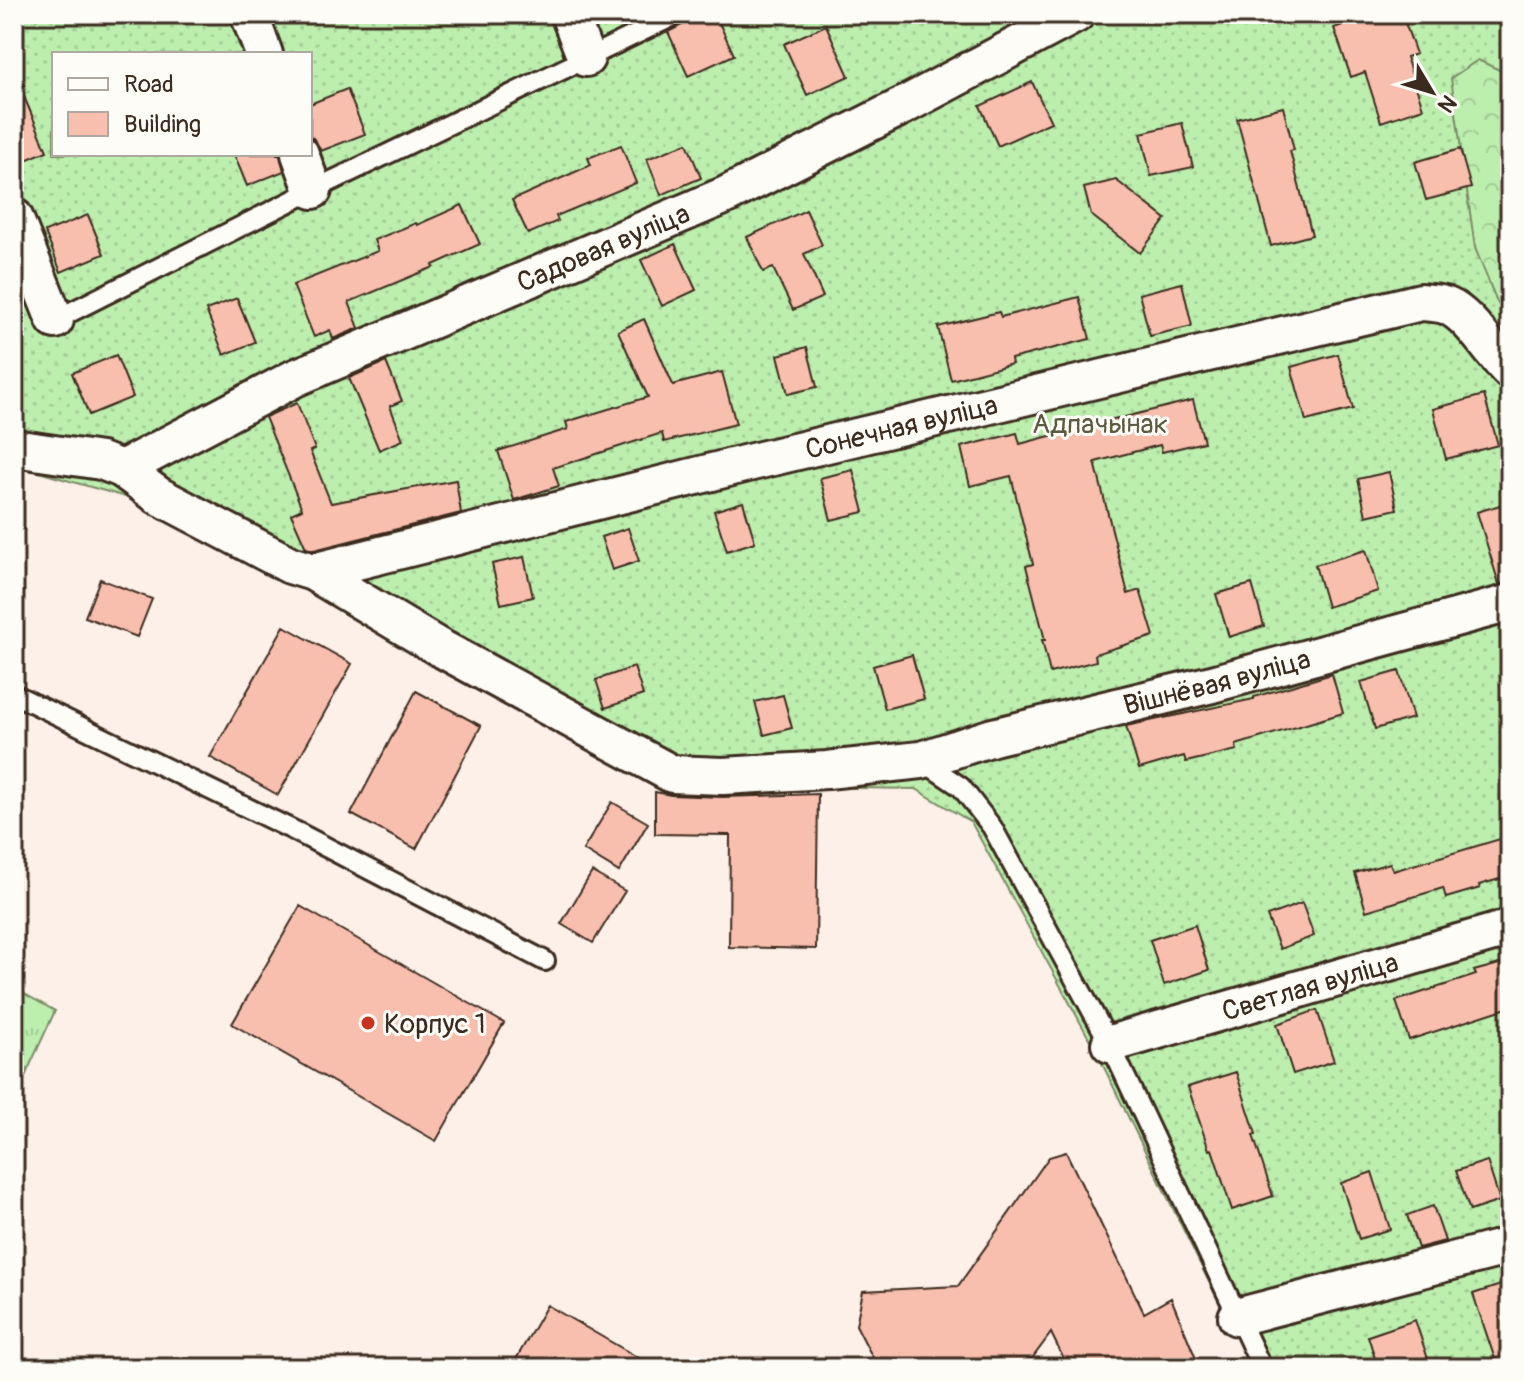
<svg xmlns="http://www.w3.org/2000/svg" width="1524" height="1382" font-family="Pangolin,sans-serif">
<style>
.grass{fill:url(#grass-dots);stroke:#7c8c66;stroke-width:2;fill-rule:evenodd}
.forest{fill:url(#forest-crowns);stroke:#7c8c66;stroke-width:2}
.park{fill:url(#park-tufts);stroke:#7c8c66;stroke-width:2}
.building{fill:#f8bfaf;stroke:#3b2a1e;stroke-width:2}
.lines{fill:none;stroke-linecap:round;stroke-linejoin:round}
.service-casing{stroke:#3b2a1e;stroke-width:24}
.minor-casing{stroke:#3b2a1e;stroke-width:42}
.service{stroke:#fdfcf7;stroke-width:18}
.minor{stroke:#fdfcf7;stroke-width:36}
.poi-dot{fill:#c8321e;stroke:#fdfcf7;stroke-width:3}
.labels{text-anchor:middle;stroke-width:6;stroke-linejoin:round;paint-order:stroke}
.street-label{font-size:28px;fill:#3b2a1e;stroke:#fdfcf7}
.park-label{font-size:28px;fill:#5b5b42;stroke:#fdfcf7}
.poi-label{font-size:28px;fill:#3b2a1e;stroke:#fdfcf7;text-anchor:start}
</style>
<defs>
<pattern id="grass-dots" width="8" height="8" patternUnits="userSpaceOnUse" patternTransform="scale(2)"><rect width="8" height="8" fill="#bceeae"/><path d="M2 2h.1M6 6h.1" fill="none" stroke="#a2cc95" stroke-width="1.8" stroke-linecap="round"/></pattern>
<pattern id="forest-crowns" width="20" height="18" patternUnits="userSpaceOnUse" patternTransform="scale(2)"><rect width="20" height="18" fill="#bceeae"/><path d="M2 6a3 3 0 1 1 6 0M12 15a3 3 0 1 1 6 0" fill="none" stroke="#a2cc95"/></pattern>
<pattern id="park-tufts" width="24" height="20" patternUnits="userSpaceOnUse" patternTransform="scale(2)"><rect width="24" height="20" fill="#bceeae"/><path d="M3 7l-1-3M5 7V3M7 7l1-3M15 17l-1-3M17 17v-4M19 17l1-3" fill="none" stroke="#a2cc95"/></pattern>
</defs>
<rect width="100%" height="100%" fill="#fcf0e9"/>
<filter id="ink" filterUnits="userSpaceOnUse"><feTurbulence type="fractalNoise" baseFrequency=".0125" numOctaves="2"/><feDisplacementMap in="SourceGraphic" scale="16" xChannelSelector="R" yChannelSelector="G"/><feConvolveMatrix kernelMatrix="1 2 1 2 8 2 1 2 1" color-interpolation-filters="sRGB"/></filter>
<g filter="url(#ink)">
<path class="grass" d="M14 14H1510V1368H1251L1097 1053 971 822 916 789 730 786 143 502 14 465ZM54 54H310V154H54Z"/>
<path class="forest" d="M1478 60 1510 75V322L1497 302 1475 248 1451 78Z"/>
<path class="park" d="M14 988 55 1011 14 1100Z"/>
<path class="building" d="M690 14H715L734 55 688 76 668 32 684 24 688 20Z
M1372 14H1402L1416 54 1406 57 1423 108 1381 122 1365 72 1351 77 1334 28Z
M826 25 849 76 807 95 784 44Z
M14 73 47 151 14 165Z
M1032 82 1051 122 998 146 980 106Z
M347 89 365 134 321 151 314 139 310 136V104Z
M1283 107 1294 150 1290 151 1312 235 1271 246 1237 119Z
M1182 123 1193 167 1151 176 1141 133Z
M687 143 701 178 661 195 647 159Z
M621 145 636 183 556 216 558 221 528 234 512 200 591 165 588 158Z
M1460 149 1471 188 1426 200 1415 162Z
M234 154H280L284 171 247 186Z
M1116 180 1166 219 1140 253 1091 215 1084 188Z
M462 205 480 244 433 265 434 267 349 302 359 328 333 339 330 330 314 337 293 285 378 251 374 240 416 223 417 225Z
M806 210 822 245 804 254 823 297 793 310 773 268 763 272 747 237Z
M88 215 104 254 61 272 45 232Z
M675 244 696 290 662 306 641 260Z
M1182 283 1192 326 1150 336 1139 294Z
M1079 297 1090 339 1011 359 1012 364 951 380 938 327 999 312 1001 317Z
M237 298 255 342 224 355 206 310Z
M644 319 673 385 722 372 736 424 664 442 662 433 553 468 559 486 514 500 498 451 568 429 566 422 648 397 618 331Z
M807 347 817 387 788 394 778 355Z
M1338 354 1353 409 1306 421 1291 367Z
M116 355 133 397 89 415 72 373Z
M386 362 402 401 390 406 403 440 379 450 349 378Z
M1484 395 1498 445 1446 459 1433 409Z
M1193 400 1204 442 1162 452 1160 445 1095 462 1128 594 1140 590 1154 636 1095 654 1096 661 1050 673 1042 640H1045L1026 566 1033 564 1011 476 970 486 961 447 1017 433 1020 444 1117 418V419Z
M297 403 315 449 310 451 331 503 456 480 461 513 314 550 306 548 291 514 302 509 265 417Z
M853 470 864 512 831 520 820 478Z
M1389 472 1397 509 1366 516 1358 479Z
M743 502 755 542 727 551 714 511Z
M1510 502V583L1499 584 1477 512Z
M628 528 639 561 612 570 601 537Z
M1366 550 1378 591 1327 607 1315 565Z
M524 557 533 597 501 604 492 564Z
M100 579 152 599 137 637 85 617Z
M1252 584 1264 626 1229 637 1216 594Z
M284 626 352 664 278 795 210 757Z
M912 655 924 699 885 709 873 666Z
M634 667 643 695 605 708 596 680Z
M1399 671 1413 718 1375 729 1361 682Z
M1332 674 1343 713 1236 745 1237 750 1186 762 1184 756 1139 769 1126 726 1254 699V697Z
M416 691 481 726 416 849 351 814Z
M783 695 792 728 764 735 755 702Z
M655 792 671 795 722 797 818 794 816 949 729 947 730 835 655 834Z
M612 802 648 823 619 872 583 850Z
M1510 836V876L1479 885 1480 888 1446 898 1443 888 1366 911 1355 873 1390 863 1393 871Z
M592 872 625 891 593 943 561 924Z
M1302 903 1314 936 1280 949 1267 916Z
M300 906 504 1023 436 1141 232 1024Z
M1195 925 1209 970 1164 985 1150 940Z
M1510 961V1007L1409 1040 1396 1001 1476 975 1474 971Z
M1317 1010 1334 1061 1293 1074 1277 1024Z
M1236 1072 1256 1134 1253 1135 1273 1196 1232 1210 1212 1149 1209 1150 1188 1087Z
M1066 1152 1144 1313 1171 1298 1197 1361 1181 1368H1068L1051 1333 1025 1368H878L856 1325 863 1291 958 1286 1049 1157Z
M1487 1161 1500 1201 1470 1211 1456 1171Z
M1372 1172 1390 1229 1359 1239 1341 1183Z
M1433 1206 1445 1241 1418 1248 1407 1215Z
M1504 1284 1510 1303V1368H1498L1473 1294Z
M547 1305 656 1368H511Z
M1415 1320 1431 1368H1378L1368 1336Z"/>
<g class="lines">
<defs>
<path id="service" d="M55 320 313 190 678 14
M14 694 297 832 545 961
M921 760 961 787 992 827 1110 1044 1262 1368"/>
<g id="minor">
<path d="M249 14 264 54"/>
<path d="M569 14 586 58"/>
<path d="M300 154 313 190"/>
<path d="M14 217 55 320"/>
<path id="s1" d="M14 448 101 461 122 469 159 496 290 565 313 572 435 645 672 774 723 776 827 770 921 760 993 737 1212 684 1510 603"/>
<path id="s2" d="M122 469 295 378 726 195 901 107 1076 14"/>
<path id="s3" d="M313 572 752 462 1421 302C1429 303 1440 303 1447 306 1470 315 1491 353 1510 371"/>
<path id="s4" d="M1110 1044 1510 928"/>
<path d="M1237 1317 1510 1246"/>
</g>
</defs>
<use href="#service" class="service-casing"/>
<use href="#minor" class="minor-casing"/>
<use href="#service" class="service"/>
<use href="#minor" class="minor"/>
</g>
</g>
<circle class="poi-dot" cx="368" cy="1023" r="8"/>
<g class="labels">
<g class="street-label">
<text dy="10" stroke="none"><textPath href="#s2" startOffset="530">Садовая вуліца</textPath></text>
<text dy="10" stroke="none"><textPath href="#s3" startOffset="606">Сонечная вуліца</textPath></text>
<text dy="10" stroke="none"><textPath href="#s1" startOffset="1296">Вішнёвая вуліца</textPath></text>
<text dy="10" stroke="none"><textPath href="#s4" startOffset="208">Светлая вуліца</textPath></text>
</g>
<g class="park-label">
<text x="1100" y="433">Адпачынак</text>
</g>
<g class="poi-label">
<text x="384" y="1033">Корпус 1</text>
</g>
</g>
<rect width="1524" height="1382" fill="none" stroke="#fdfcf7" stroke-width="48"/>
<rect x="24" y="24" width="1476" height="1334" fill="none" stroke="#3b2a1e" stroke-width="3" filter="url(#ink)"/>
<rect x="52" y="52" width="260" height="104" fill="#fdfcf7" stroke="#afa8a0" stroke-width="2"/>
<rect x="68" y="78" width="40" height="12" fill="#fdfcf7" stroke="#afa8a0" stroke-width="2"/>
<text x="124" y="92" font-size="24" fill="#3b2a1e">Road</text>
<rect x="68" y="112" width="40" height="24" fill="#f8bfaf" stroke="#afa8a0" stroke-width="2"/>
<text x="124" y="132" font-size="24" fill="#3b2a1e">Building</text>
<g transform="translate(1432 92) rotate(128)" stroke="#fdfcf7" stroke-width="6" paint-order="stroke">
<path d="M0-6L14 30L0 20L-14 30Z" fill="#3b2a1e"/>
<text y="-12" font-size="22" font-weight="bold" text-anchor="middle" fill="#3b2a1e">N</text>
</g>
</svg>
